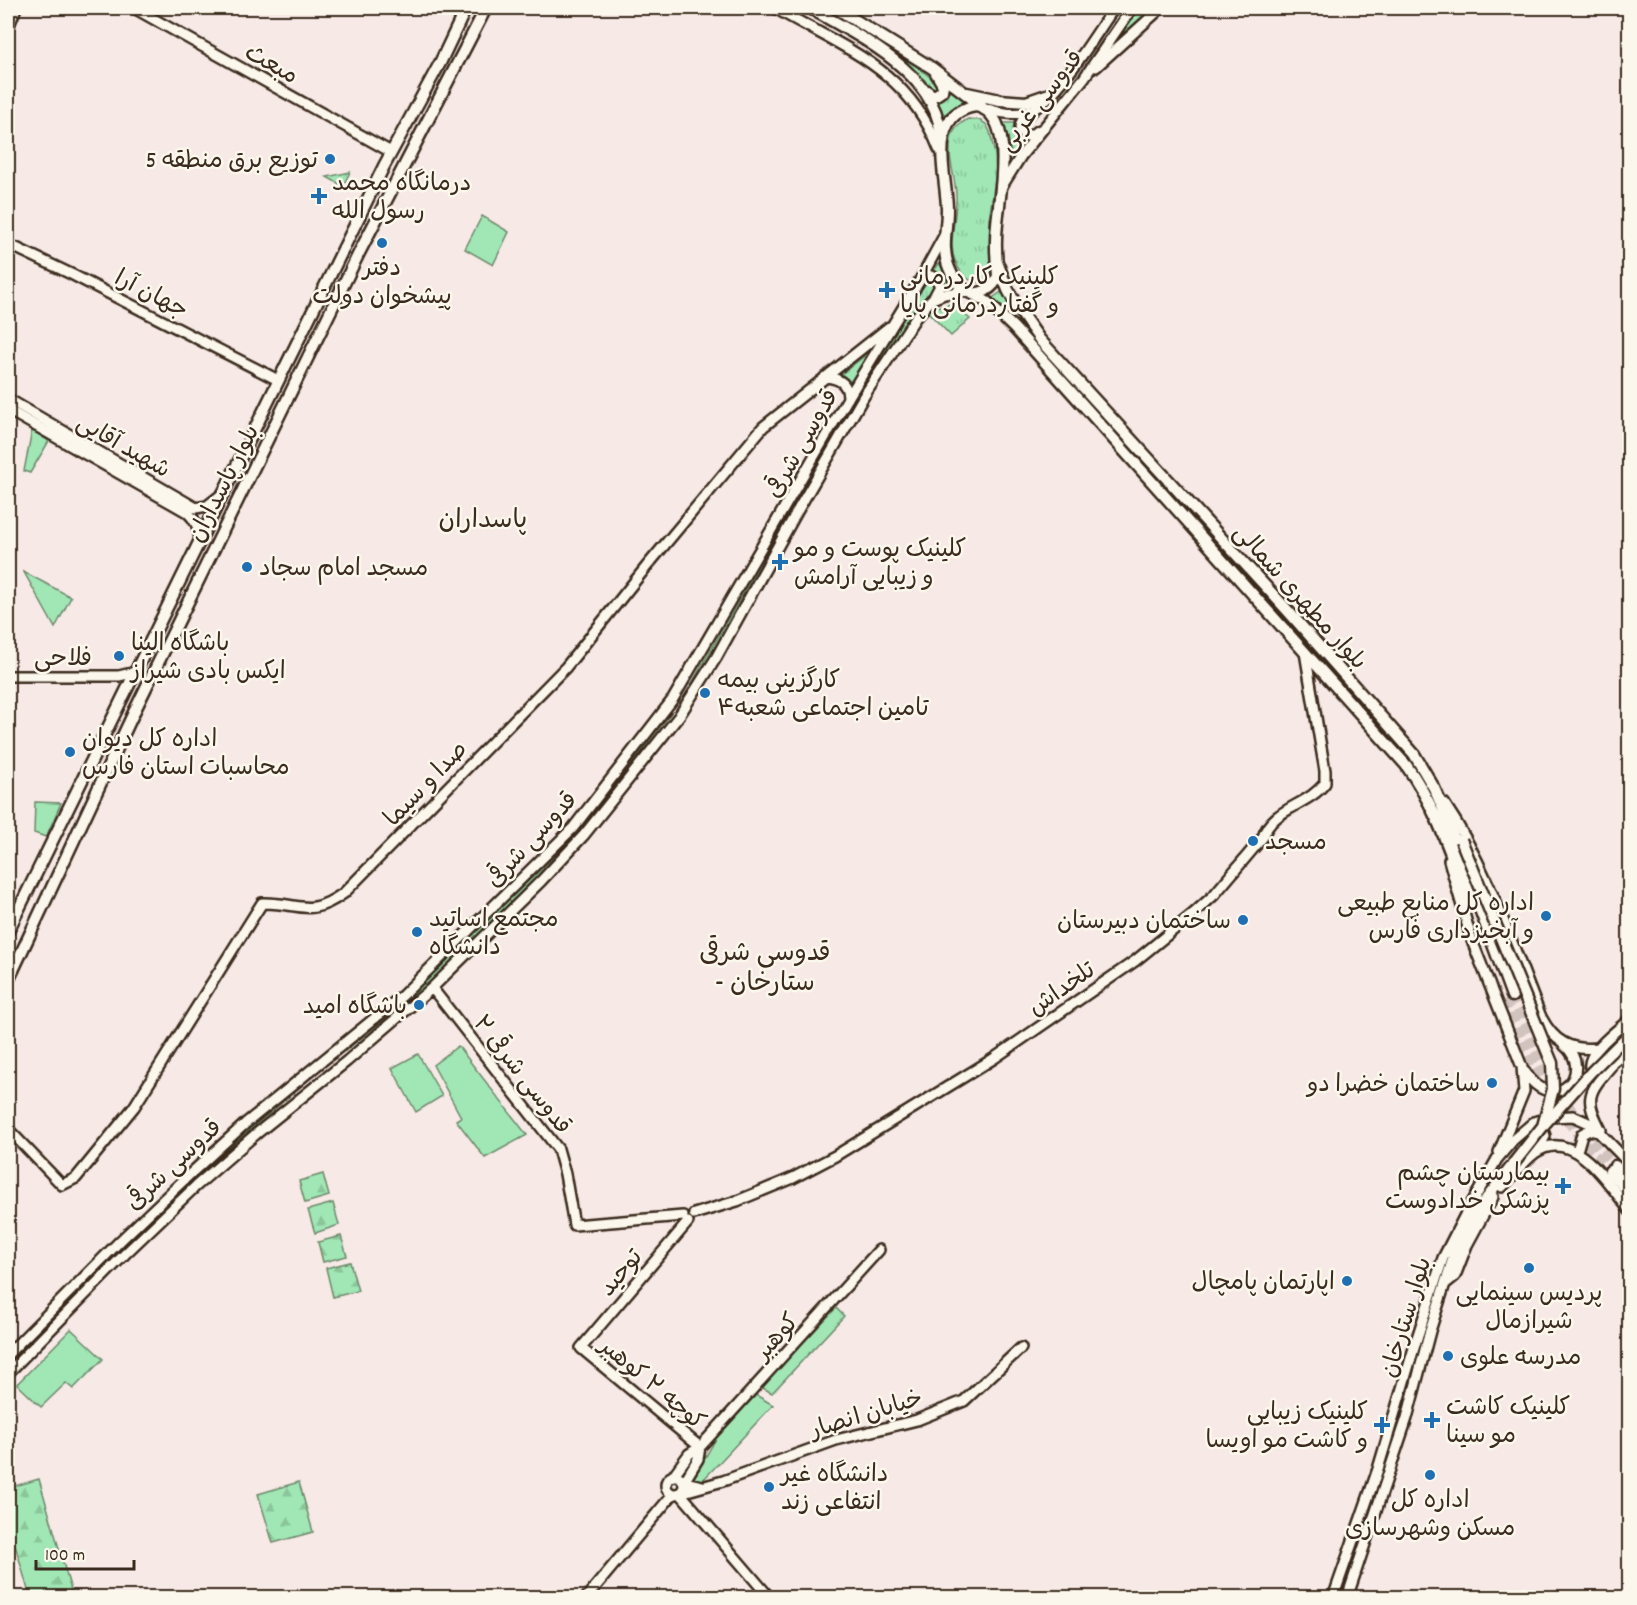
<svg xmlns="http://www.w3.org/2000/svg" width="1637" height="1605" font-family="Dekko,'Playpen Sans Arabic',sans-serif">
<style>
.grass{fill:url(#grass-tufts);stroke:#6e886a;stroke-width:1.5}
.forest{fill:url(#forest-firs);stroke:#6e886a;stroke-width:1.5}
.green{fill:#a0e7b5;stroke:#6e886a;stroke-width:1.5}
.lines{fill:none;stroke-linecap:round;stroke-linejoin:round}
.primary-tunnel{stroke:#d1c3be;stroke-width:10;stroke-dasharray:10 5;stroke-linecap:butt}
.secondary-casing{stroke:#3b2a1e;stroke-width:14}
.primary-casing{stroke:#3b2a1e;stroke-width:15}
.secondary{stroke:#fbf7ec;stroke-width:9}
.primary{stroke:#fbf7ec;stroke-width:10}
.secondary-bridge-casing{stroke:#3b2a1e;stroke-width:14;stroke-linecap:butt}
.primary-bridge-casing{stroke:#3b2a1e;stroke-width:15;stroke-linecap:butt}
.secondary-bridge{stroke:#fbf7ec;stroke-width:9}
.primary-bridge{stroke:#fbf7ec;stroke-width:10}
.poi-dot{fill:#1f6fb2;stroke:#fbf7ec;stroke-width:2}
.labels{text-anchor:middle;stroke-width:5;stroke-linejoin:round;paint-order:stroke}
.street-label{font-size:24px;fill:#3b2a1e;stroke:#fbf7ec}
.poi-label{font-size:24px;fill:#3b2a1e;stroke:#fbf7ec;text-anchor:start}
.neighbourhood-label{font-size:26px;fill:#3b2a1e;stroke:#fbf7ec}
</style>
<defs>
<pattern id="grass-tufts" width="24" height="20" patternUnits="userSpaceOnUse" patternTransform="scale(1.5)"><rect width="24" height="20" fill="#a0e7b5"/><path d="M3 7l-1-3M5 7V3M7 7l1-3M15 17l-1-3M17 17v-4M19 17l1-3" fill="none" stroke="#8bc69b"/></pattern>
<pattern id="forest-firs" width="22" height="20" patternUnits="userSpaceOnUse" patternTransform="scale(1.5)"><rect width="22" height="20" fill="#a0e7b5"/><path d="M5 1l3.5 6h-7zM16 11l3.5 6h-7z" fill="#8bc69b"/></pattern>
</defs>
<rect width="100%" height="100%" fill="#f6e9e6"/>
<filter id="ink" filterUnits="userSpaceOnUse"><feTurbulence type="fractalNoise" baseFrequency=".0167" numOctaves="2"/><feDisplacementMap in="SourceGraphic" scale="12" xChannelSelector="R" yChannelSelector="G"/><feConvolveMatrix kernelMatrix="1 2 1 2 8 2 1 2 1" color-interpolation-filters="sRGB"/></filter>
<g filter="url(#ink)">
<path class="grass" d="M816 8H822L919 68 937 83 938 90 931 91 913 71Z
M947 86 967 101 943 115 935 102 944 95Z
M968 119 979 120 986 124 990 132 995 155 996 172 989 220 993 271 988 282C965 287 953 265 952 245 952 228 957 211 956 194 955 175 947 157 951 139 954 128 959 124 968 119Z
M1001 123H1015L1014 129 1017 136 1027 141 1012 158 1008 138Z
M350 172 343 186 327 177Z
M939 263 953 285 945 286C945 278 941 274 933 273Z
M932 278 937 288 901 329 876 367 828 451 827 450 847 410 893 336 921 284Z
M1004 290 1013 306 1007 309 1005 313 991 299Z
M952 304 970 319 951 336 928 312 935 307Z
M867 354 869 355 851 385 839 376Z
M818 462 820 463 686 698 684 697Z
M668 711 671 713 571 843 419 992 345 1051 343 1050 410 995 566 845 629 765Z
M335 1057 244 1135 142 1231 8 1365V1361C110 1256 215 1154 327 1061Z"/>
<path class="forest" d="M323 1174 329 1196 305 1203 299 1181Z
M333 1203 339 1225 315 1233 308 1210Z
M341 1236 347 1256 323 1262 318 1242Z
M350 1262 358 1291 333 1297 326 1268Z
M39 1479 73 1597H30L8 1520V1488Z
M299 1482 313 1532 273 1543 258 1494Z"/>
<path class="green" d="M1139 8H1154L1120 39 1122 31Z
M482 216 509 232 493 265 465 249Z
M32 430 49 441 30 473 24 471Z
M24 572 71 597 55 628Z
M35 802 61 803 46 837 34 833Z
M458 1046 527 1135 485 1158 456 1120 461 1117 433 1065Z
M418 1054 442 1096 416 1112 392 1068Z
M836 1308 844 1316 772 1393 761 1387Z
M71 1329 103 1359 73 1389 66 1383 41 1407 17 1384Z
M756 1395 773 1405 705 1478 696 1483 693 1479 717 1437Z"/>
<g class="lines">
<path class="primary-tunnel" d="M1512 996 1546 1072 1582 1126 1615 1166
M1505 1000C1524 1047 1545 1092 1576 1132 1586 1146 1598 1158 1610 1171"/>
<defs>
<path id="secondary" d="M134 8 391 152
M775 8C845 49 907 68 939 149
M8 28 16 8
M1096 67 1161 8
M984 108C998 113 1020 117 1034 109 1061 92 1095 35 1114 8
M1033 110C1026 117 1017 122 1021 132L1028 136 1042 129
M1002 186 1021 156 1084 78 1132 8
M8 244 71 274 278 380
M920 280 928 275 936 278 940 286 934 297
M825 377C839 378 848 383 848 398
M8 399 196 508 207 506 221 495
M8 410 187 512C196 520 198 527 200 539
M8 676H119L136 672
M1444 803C1488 868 1512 945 1541 1017 1554 1042 1570 1051 1598 1048
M1449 860 1471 938 1522 1067 1524 1091 1499 1152
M432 988 558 1149 565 1174 574 1225 683 1216
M1630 1019C1619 1029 1587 1052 1590 1067L1594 1070C1610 1068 1619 1058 1630 1047
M1525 1072C1555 1118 1596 1071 1564 1045
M1538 1126 1543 1130 1545 1136 1538 1151
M8 1129 62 1185 76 1178 134 1107 262 903C300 902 308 919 344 893L566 667 647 566 763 427 889 327
M1601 1130C1584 1098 1588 1093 1611 1066
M1577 1151 1582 1134 1589 1130 1599 1132
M1502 1187C1513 1176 1523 1162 1535 1153 1573 1125 1610 1186 1630 1211
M694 1214 737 1201 793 1178 835 1156 993 1059 1135 961 1193 914 1214 895 1263 837C1272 808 1308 806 1325 783V771L1305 652
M688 1222 581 1348 700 1447
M1445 1284 1455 1276 1467 1245 1493 1197
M8 1354 120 1241 188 1176 246 1123 402 996 573 828 673 699 848 398 920 280 944 236
M8 1373 125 1254 196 1186 256 1134 347 1061 432 988 541 881 584 835 679 716 716 658 799 508 864 396 916 317 932 299 944 294 967 291
M700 1447 698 1459 684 1482 702 1486
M666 1485a9 9 0 1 1 18 0a9 9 0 1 1-18 0Z
M673 1476 689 1454 700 1447 879 1250
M586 1598 673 1494
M770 1598 680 1493 723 1481 836 1440 917 1420 964 1401 1021 1348
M1333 1598 1378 1469 1417 1338 1443 1258 1465 1215 1497 1159 1513 1140 1534 1122 1551 1117 1573 1116 1591 1124 1630 1164
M1347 1598 1407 1418 1430 1331 1455 1252 1477 1210 1513 1164"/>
<path id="primary" d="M810 8C860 37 940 74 941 140
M836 8 932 68 983 107
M924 89 932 95H936L942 91 943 85 936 73
M967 93 1000 100 1026 102 1052 93
M976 106C1017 114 999 196 997 224 995 241 996 259 998 275 995 288 978 299 965 290 958 285 952 276 949 268 941 248 947 230 947 209 947 176 925 113 976 106Z
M997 262 1008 290 1019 310 1040 340 1288 611 1414 754 1434 788 1442 806 1512 996
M971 293 987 302 1014 328 1406 765C1436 806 1451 855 1469 902
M8 931 384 166 440 63 466 8
M8 981 135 710 359 253 486 8
M1615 1166 1630 1182
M1610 1171 1630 1194"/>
</defs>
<use href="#secondary" class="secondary-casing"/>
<use href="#primary" class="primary-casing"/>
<use href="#secondary" class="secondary"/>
<use href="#primary" class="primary"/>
<defs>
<path id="secondary-bridge" d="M1545 1124 1591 1072 1630 1033"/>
<path id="primary-bridge" d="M1461 840 1552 1063 1553 1089 1543 1126 1513 1164"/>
</defs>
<use href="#secondary-bridge" class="secondary-bridge-casing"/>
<use href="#primary-bridge" class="primary-bridge-casing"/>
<use href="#secondary-bridge" class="secondary-bridge"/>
<use href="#primary-bridge" class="primary-bridge"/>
</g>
</g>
<g class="poi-dot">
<circle cx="330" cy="159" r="6"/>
<path d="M316 187h6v6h6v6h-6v6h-6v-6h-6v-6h6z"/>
<circle cx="382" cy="243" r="6"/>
<path d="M884 281h6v6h6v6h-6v6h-6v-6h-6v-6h6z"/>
<path d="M777 553h6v6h6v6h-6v6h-6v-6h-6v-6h6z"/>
<circle cx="247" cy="567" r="6"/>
<circle cx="119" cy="656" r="6"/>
<circle cx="705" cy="693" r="6"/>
<circle cx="70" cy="752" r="6"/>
<circle cx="1253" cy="841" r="6"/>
<circle cx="1546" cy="916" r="6"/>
<circle cx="1243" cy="920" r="6"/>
<circle cx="417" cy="932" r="6"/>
<circle cx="419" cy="1005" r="6"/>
<circle cx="1492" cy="1083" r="6"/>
<path d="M1560 1177h6v6h6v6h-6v6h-6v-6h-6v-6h6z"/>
<circle cx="1529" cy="1268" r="6"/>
<circle cx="1347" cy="1281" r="6"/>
<circle cx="1448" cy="1356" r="6"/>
<path d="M1429 1411h6v6h6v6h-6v6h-6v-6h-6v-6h6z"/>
<path d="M1379 1416h6v6h6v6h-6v6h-6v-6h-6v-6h6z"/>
<circle cx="1430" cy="1475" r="6"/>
<circle cx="769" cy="1487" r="6"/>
</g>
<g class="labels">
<g class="street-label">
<text transform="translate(272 63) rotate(29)" y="8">مبعث</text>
<text transform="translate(1040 100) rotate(-52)" y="8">قدوسی غربی</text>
<text transform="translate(152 293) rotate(27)" y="8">جهان آرا</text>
<text transform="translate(801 443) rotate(-60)" y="8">قدوسی شرقی</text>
<text transform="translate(124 445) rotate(30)" y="8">شهید آقایی</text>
<text transform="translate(223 483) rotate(-63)" y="8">بلوار پاسداران</text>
<text transform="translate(1301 596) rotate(48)" y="8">بلوار مطهرى شمالى</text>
<text x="63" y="665">فلاحی</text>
<text transform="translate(425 783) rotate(-46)" y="8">صدا و سیما</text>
<text transform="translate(531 839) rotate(-47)" y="8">قدوسی شرقی</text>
<text transform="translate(1061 988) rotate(-35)" y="8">تلخداش</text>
<text transform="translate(523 1074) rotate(52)" y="8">قدوسی شرقی ۲</text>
<text transform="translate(173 1164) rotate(-43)" y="8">قدوسی شرقی</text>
<text transform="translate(620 1272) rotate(-50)" y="8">توحید</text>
<text transform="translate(1405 1317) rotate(-73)" y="8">بلوار ستارخان</text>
<text transform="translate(776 1336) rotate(-48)" y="8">کوهبر</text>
<text transform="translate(653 1383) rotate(40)" y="8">کوچه ۲ کوهبر</text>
<text transform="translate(866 1413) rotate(-17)" y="8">خیابان انصار</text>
</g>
<g class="poi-label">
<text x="318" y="167" text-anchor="end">توزیع برق منطقه 5</text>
<text x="332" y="190">درمانگاه محمد<tspan x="332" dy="28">رسول الله</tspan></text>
<text x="382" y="275" text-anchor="middle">دفتر<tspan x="382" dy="28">پیشخوان دولت</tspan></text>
<text x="900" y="284">کلینیک کاردرمانی<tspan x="900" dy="28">و گفتاردرمانی پایا</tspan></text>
<text x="794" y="556">کلینیک پوست و مو<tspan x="794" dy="28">و زیبایی آرامش</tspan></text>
<text x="259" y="575">مسجد امام سجاد</text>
<text x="131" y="650">باشگاه الینا<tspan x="131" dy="28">ایکس بادی شیراز</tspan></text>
<text x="717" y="687">کارگزینی بیمه<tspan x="717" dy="28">تامین اجتماعی شعبه۴</tspan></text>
<text x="82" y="746">اداره کل دیوان<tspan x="82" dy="28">محاسبات استان فارس</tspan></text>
<text x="1265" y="849">مسجد</text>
<text x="1534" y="910" text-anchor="end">اداره کل منابع طبیعى<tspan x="1534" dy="28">و آبخیزدارى فارس</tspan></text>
<text x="429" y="926">مجتمع اساتید<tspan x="429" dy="28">دانشگاه</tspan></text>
<text x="1231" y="928" text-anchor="end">ساختمان دبیرستان</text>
<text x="407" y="1013" text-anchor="end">باشگاه امید</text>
<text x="1480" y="1091" text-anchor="end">ساختمان خضرا دو</text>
<text x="1550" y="1180" text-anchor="end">بیمارستان چشم<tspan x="1550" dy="28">پزشکی خدادوست</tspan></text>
<text x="1335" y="1289" text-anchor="end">اپارتمان پامچال</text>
<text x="1529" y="1300" text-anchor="middle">پردیس سینمایی<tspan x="1529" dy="28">شیرازمال</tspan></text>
<text x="1460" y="1364">مدرسه علوی</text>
<text x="1446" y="1414">کلینیک کاشت<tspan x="1446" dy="28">مو سینا</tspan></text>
<text x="1368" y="1419" text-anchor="end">کلینیک زیبایی<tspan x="1368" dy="28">و کاشت مو اویسا</tspan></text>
<text x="781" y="1481">دانشگاه غیر<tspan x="781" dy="28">انتفاعی زند</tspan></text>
<text x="1430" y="1507" text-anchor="middle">اداره کل<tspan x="1430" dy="28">مسکن وشهرسازی</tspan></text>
</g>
<g class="neighbourhood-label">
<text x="483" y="527">پاسداران</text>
<text x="765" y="960">قدوسی شرقی<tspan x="765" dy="30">- ستارخان</tspan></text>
</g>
</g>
<rect width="1637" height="1605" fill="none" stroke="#fbf7ec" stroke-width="30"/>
<rect x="15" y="15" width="1607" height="1575" fill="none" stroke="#3b2a1e" stroke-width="2" filter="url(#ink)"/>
<path d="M36 1560v9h98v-9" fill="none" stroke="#3b2a1e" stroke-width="3"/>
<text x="45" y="1560" font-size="18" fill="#3b2a1e" stroke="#fbf7ec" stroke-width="4.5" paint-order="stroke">100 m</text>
</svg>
